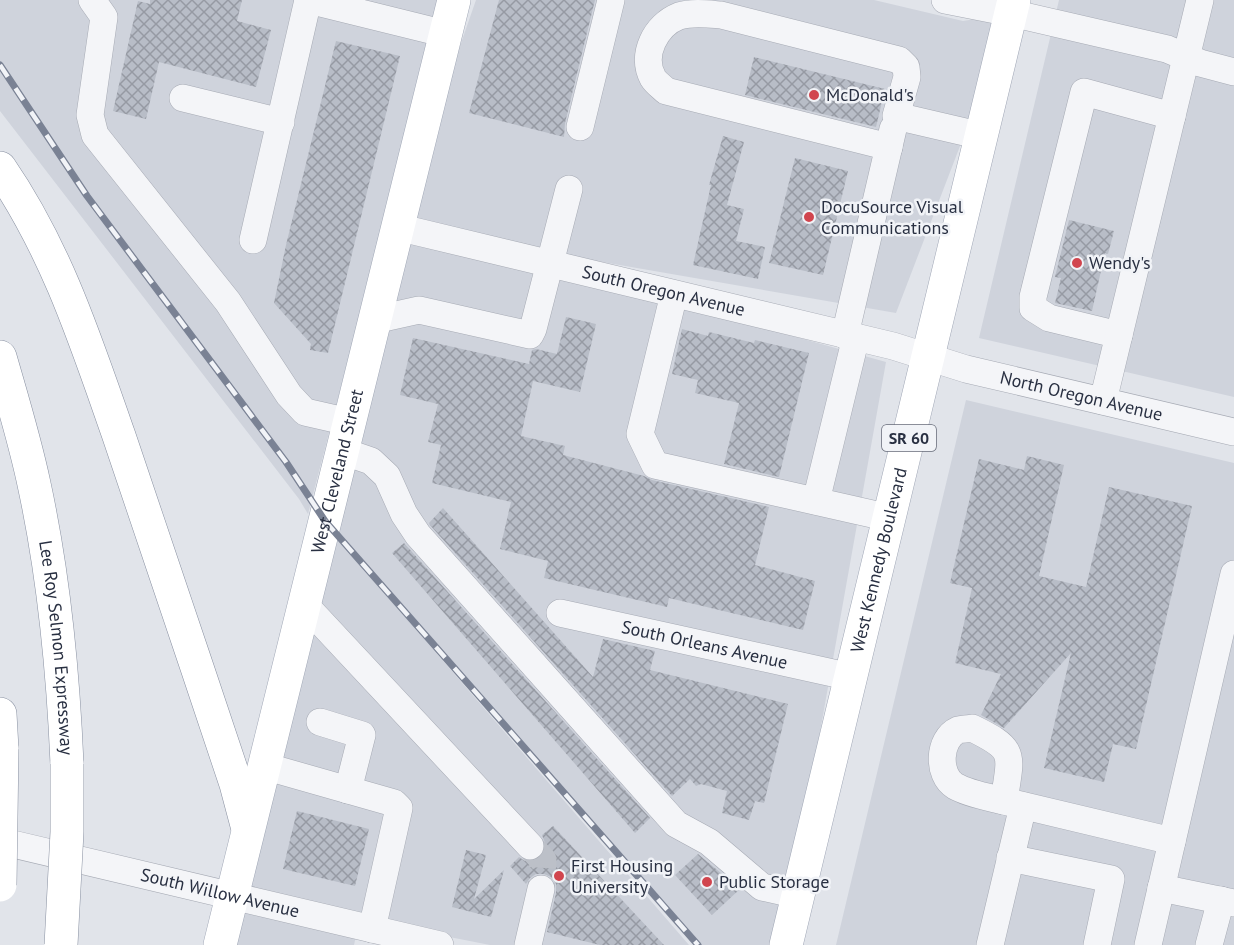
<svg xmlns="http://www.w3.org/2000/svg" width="1234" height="945" font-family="'PT Sans',sans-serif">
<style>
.built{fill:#cfd3dc}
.building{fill:url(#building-cross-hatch)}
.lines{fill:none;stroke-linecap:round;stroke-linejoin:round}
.minor-tunnel{stroke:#bcc0c8;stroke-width:27;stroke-dasharray:27 14;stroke-linecap:butt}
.minor-casing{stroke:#a6aab4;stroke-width:28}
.major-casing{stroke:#a0a7b6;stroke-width:34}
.highway-casing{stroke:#8890a1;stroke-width:34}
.minor{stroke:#f4f5f8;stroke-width:27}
.major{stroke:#fff;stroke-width:33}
.highway{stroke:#fff;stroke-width:33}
.rail-casing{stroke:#7a8294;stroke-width:7}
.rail{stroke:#f1f3f7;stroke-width:4.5;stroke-dasharray:14;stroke-linecap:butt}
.highway-bridge-casing{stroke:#8890a1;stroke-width:34;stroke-linecap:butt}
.highway-bridge{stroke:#fff;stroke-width:33}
.poi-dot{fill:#d1454e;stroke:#f1f3f7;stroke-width:2}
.labels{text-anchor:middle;stroke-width:5;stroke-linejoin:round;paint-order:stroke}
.shield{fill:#f1f3f7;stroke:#656a78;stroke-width:1.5}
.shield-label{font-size:16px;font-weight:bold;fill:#293042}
.poi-label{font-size:18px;fill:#293042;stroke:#f1f3f7;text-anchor:start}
.street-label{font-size:18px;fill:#293042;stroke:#f1f3f7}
</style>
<defs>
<pattern id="building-cross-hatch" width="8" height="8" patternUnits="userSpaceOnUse" patternTransform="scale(1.5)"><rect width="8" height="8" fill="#b8bdc7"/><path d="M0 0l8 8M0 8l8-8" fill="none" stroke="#969aa3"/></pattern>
</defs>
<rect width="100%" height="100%" fill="#e1e4ea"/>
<path class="built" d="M0 0H441L308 514 299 499 0 111Z
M476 0H874L963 21 1011 13 896 313 406 228 886 362 782 945H699L325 521 397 227Z
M1059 0H1234V397L979 338Z
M966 400 1234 463V945H836Z
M329 529 689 945H490L241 896Z
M240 901 357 931 354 945H229Z"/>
<path class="building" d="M150 0H242L237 21 271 30 256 87 159 62 146 119 113 111 138 1 150 4Z
M499 0H595L565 123 564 137 469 113Z
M336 41 400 56 328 353 310 350 311 344 274 303 286 245Z
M754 57 885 89 876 127 745 95Z
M723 136 744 142 727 205 744 209 736 241 765 247 758 279 693 265 711 185H709Z
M795 158 848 171 823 275 769 263Z
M1069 220 1114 231 1108 254 1105 253 1092 311 1055 303 1061 278 1055 277Z
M566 317 596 324 580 392 533 381 521 436 565 446 563 455 644 476 652 480 769 507 755 565 815 581 803 630 669 598 667 607 544 578 548 561 500 549 511 502 432 483 441 445 428 442 438 404 400 395 413 338 529 364 532 350 536 349 557 354Z
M682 329 708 336 709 332 754 343 755 340 809 353 779 477 724 464 739 403 695 393 698 380 672 374Z
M1027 456 1064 465 1039 576 1086 587 1109 487 1192 506 1136 749 1113 744 1104 782 1044 768 1071 653 1004 728 981 715 1001 674 955 663 972 588 950 583 979 459 1024 470Z
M443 508 593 677 603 639 655 651 650 670 788 704 764 803 755 801 749 820 722 813 727 791 701 784 696 786 690 779 672 796 430 525 429 523Z
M404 543 650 818 635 833 392 553Z
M297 811 369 829 355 886 283 869Z
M553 826 664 945H600L547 932 556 893V884L551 877 544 874H536L530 878 526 884 510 866 519 857 525 861H533L541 857 545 850V843L542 835Z
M466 850 486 855 474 899 504 870 491 917 452 907Z
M698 854 740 889 712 915 675 875Z"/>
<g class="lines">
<path class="minor-tunnel" d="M530 846 543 860 541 889"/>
<defs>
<g id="minor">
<path d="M92 0 104 17 90 115 95 135 228 302 289 395 305 412 349 422"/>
<path d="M308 0 446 34"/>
<path d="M945 0 1011 13 1167 49 1200 63 1234 72"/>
<path d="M183 98 281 122"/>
<path d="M580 127 611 0"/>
<path d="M889 147 666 91C662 87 656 83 653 78 640 55 656 25 679 16 692 12 708 14 721 15L899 60 906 67 907 77 896 116 982 136"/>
<path id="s1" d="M397 227 893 346 966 369 1234 432"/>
<path d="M253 240 308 0"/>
<path d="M674 294 640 434 655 465 890 518"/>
<path d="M374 320 419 310 530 335 533 329 569 189"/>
<path d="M845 335 893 129"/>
<path d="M1119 335 1049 318 1033 308V297L1084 92 1172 116"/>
<path d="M1103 401 1200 0"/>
<path d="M342 451 371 461 387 476 404 514 418 535 676 824 709 842 762 887 798 895"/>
<path d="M816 501 856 337"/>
<path d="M305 605 530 846"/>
<path id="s2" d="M560 613 851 677"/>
<path d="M320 722 362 735 348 790"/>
<path d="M972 728C1017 750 1011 753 1004 801 988 797 969 794 955 786 937 775 938 739 958 730 962 729 968 729 972 728Z"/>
<path d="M264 766 394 803 399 808 372 929"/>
<path d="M1004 801 1172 841"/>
<path id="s3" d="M0 841 440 945"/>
<path d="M1010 858 1111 879 1097 945"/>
<path d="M1161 888 1234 903"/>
<path d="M528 945 541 889"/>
<path d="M990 945 1023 806"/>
<path d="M1148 945 1234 574"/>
<path d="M1209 945 1221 900"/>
</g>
<g id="major">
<path id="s4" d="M220 945 454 0"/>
<path id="s5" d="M786 945 1014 0"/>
</g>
<g id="highway">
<path d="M0 168C57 251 86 342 119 436 159 552 197 668 236 784L248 829"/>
<path id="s6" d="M0 357C12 399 25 441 34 484 54 576 63 670 67 764"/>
<path d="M0 714 2 749"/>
</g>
</defs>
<use href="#minor" class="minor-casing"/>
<use href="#major" class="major-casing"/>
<use href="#highway" class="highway-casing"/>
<use href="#minor" class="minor"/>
<use href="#major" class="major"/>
<use href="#highway" class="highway"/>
<defs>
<path id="rail" d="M0 65 87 196 286 462 325 521 698 945"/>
</defs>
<use href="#rail" class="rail-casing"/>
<use href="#rail" class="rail"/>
<defs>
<path id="highway-bridge" d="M0 885 2 749
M61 945 67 832V764"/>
</defs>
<use href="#highway-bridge" class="highway-bridge-casing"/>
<use href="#highway-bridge" class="highway-bridge"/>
</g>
<g class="poi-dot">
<circle cx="814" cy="95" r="6"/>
<circle cx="809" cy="217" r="6"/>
<circle cx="1077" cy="263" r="6"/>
<circle cx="559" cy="876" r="6"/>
<circle cx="707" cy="882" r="6"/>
</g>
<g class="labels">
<rect class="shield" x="882" y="425" width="54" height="26" rx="4.5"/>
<g class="shield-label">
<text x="909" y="444">SR 60</text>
</g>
<g class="poi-label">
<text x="826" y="101">McDonald's</text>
<text x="821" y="213">DocuSource Visual<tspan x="821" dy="21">Communications</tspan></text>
<text x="1089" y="269">Wendy's</text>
<text x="571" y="872">First Housing<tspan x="571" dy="21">University</tspan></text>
<text x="719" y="888">Public Storage</text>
</g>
<g class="street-label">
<text dy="6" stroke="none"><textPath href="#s1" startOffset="274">South Oregon Avenue</textPath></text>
<text dy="6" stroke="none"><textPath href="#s1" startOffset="705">North Oregon Avenue</textPath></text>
<text dy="6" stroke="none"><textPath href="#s4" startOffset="488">West Cleveland Street</textPath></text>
<text dy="6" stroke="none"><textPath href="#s5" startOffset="396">West Kennedy Boulevard</textPath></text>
<text dy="6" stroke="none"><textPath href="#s2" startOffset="148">South Orleans Avenue</textPath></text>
<text dy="6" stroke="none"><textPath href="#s6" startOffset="297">Lee Roy Selmon Expressway</textPath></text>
<text dy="6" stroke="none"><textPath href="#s3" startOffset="226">South Willow Avenue</textPath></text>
</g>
</g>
</svg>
